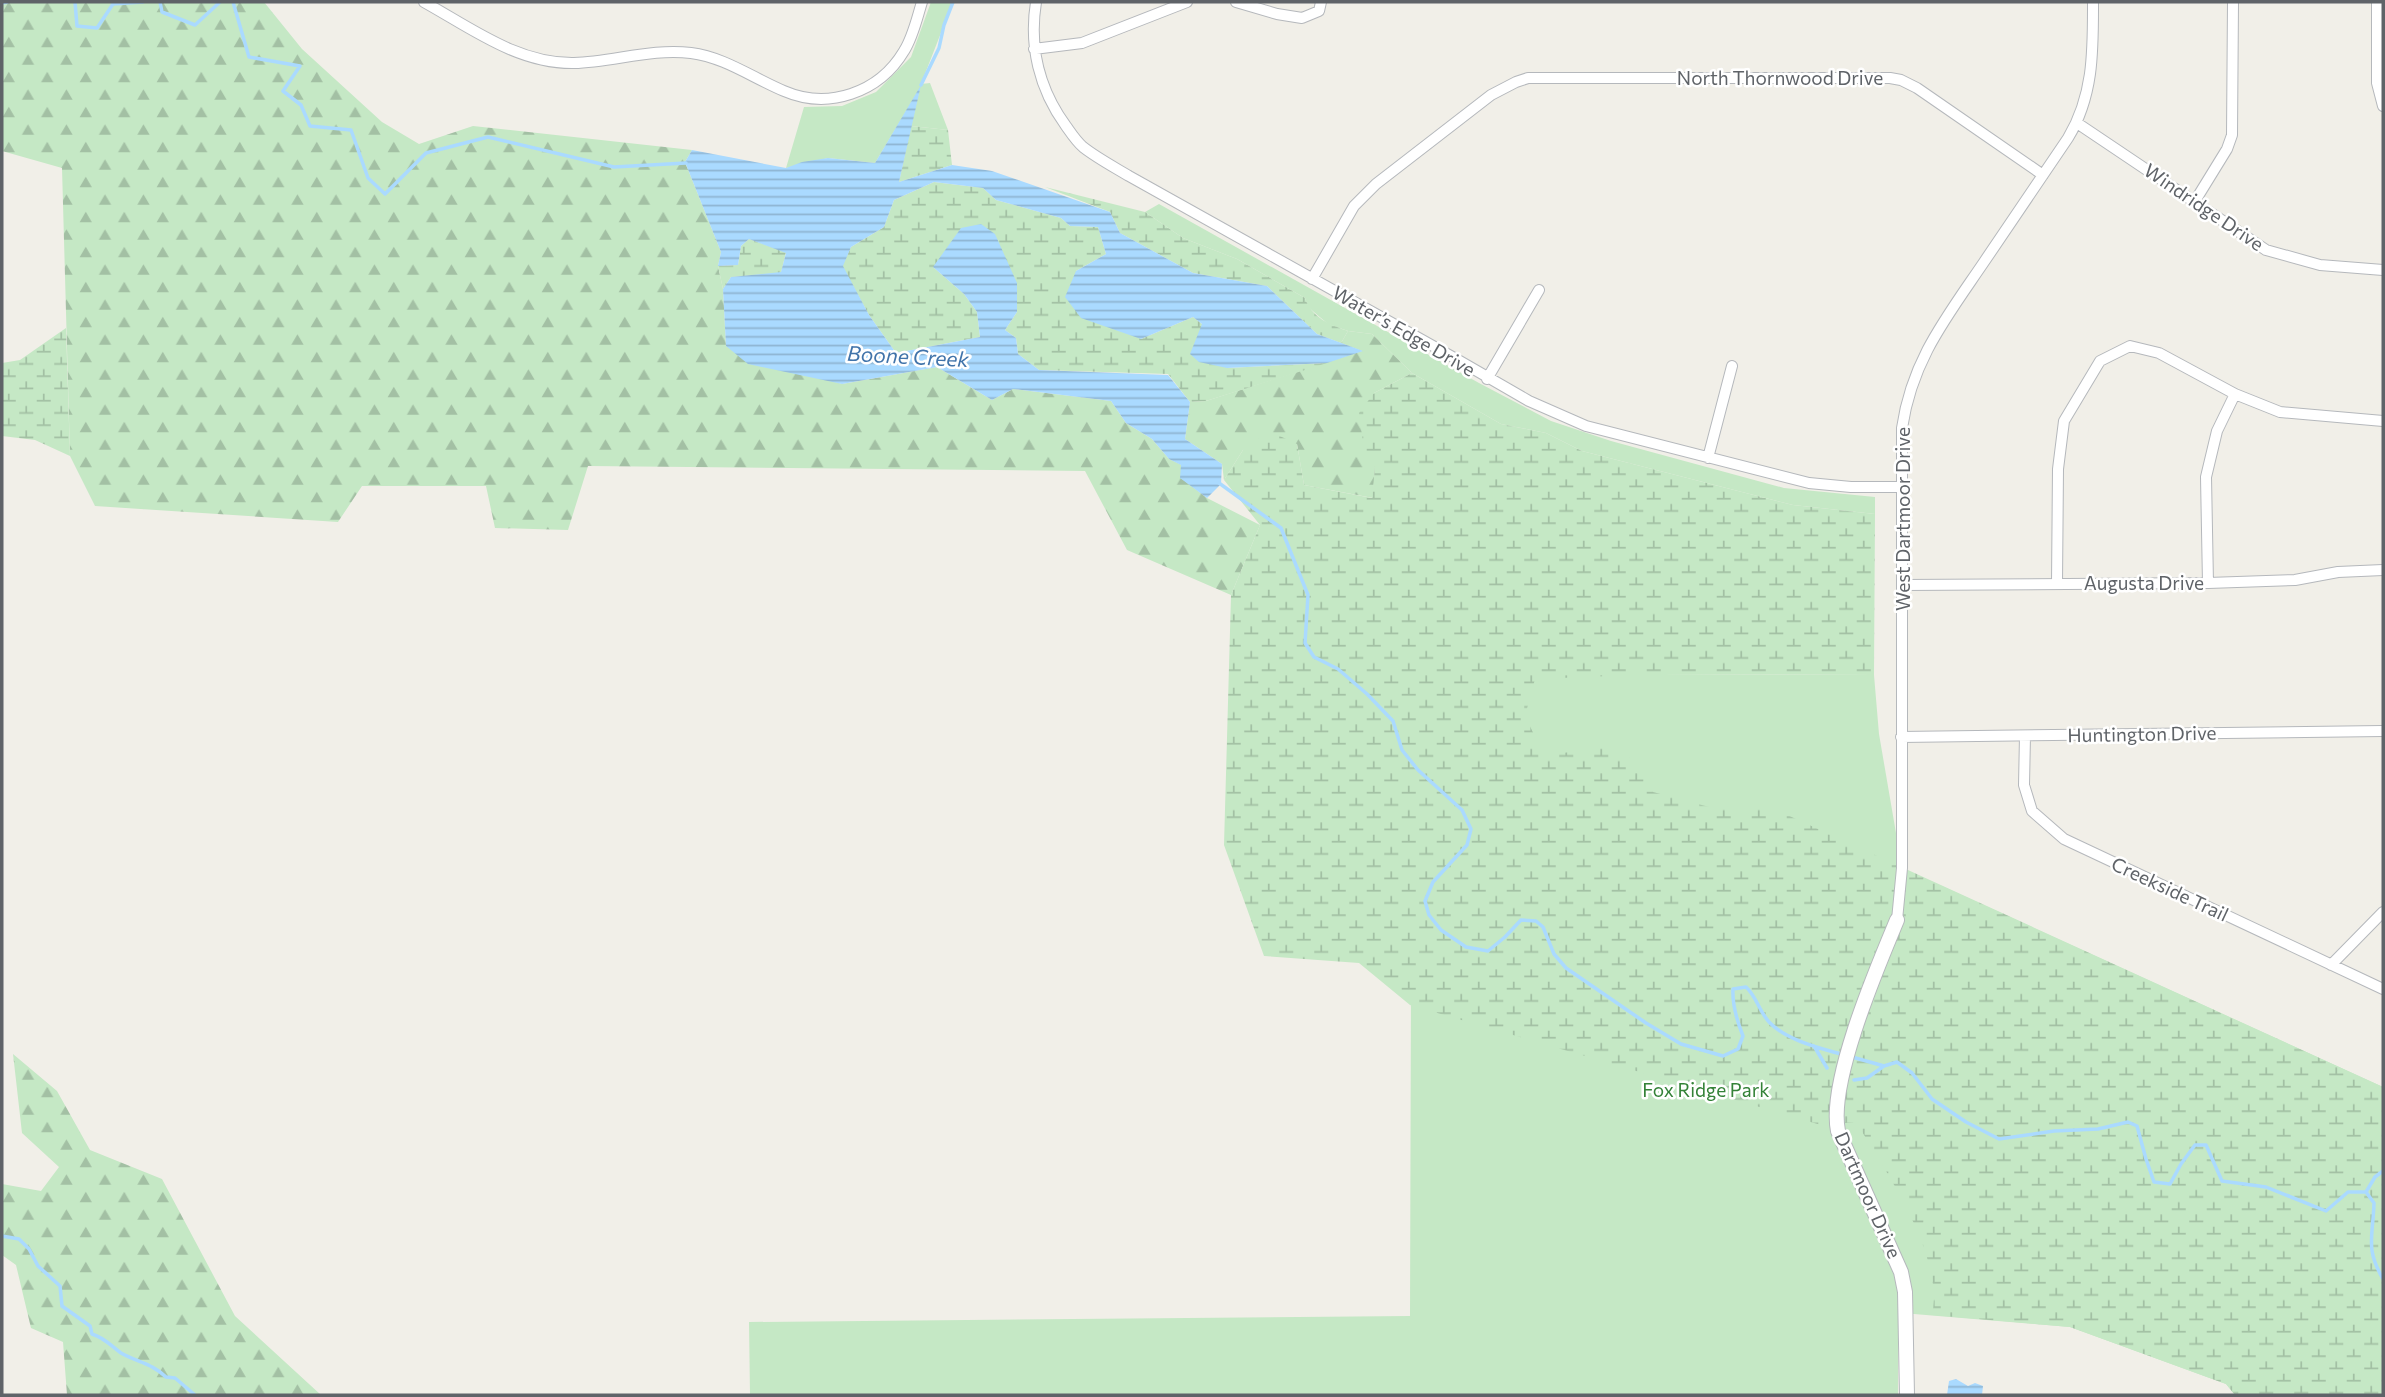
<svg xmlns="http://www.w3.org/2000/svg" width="2385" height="1397" font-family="Commissioner,sans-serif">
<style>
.green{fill:#c5e8c5}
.forest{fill:url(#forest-firs)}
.wetland{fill:url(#wetland-marsh)}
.water{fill:url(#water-rules)}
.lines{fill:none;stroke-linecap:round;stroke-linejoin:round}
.stream{stroke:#aadaff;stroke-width:3.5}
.minor-casing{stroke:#b5b8bc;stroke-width:12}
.tertiary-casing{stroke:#b5b8bc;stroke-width:16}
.minor{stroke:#fff;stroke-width:10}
.tertiary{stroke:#fff;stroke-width:14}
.labels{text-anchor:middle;stroke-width:5;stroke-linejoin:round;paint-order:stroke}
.street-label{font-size:19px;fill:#5f6368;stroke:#fff}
.park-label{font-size:19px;fill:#348238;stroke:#fff}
.water-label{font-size:21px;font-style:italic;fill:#4174aa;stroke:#fff}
</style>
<defs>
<pattern id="forest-firs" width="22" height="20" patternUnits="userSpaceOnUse" patternTransform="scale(1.75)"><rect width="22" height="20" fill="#c5e8c5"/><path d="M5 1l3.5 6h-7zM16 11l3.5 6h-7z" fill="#a3c0a4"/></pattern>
<pattern id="wetland-marsh" width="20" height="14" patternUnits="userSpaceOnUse" patternTransform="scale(1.75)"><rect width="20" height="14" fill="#c5e8c5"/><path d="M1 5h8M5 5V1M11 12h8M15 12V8" fill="none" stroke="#a3c0a4"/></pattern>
<pattern id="water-rules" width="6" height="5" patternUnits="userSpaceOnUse" patternTransform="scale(1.75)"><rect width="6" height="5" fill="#aadaff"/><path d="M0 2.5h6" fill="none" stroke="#8eb4d2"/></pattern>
</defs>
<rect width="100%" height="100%" fill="#f1efe8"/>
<path class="green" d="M931 2H953L921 84 930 83 948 130 911 126 920 88 875 163 828 158 786 168 804 107 842 106 876 92 911 57Z
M1159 204 1479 383 1551 421 1611 441 1784 488 1875 497V514L1793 505 1582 451 1546 433 1501 424 1412 373 1372 334 1348 331 1328 324 1308 307 1305 298 1237 259 1183 238 1145 212Z
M1412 661 1658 674 1874 675 1879 734 1902 868 2383 1087V1395H2235L2226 1384 2070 1327 1914 1314H1898V1395H750L749 1322 1410 1316Z"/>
<path class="forest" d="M2 2H264L302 49 382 122 419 144 473 126 692 150 685 162 721 252 718 266 723 289 726 346 842 384 937 367 992 400 1013 389 1111 401 1126 423 1152 439 1169 459 1182 465 1181 478 1207 498 1260 525 1231 595 1127 550 1085 471 588 466 568 530 495 528 486 486H362L338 522 95 506 70 456 62 168 2 151Z
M1348 331 1372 334 1412 373 1374 393 1375 467 1373 498 1304 485 1297 444 1243 450 1224 480 1222 464 1185 439 1190 402 1206 401 1362 351 1341 343Z
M13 1054 57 1091 90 1150 162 1179 235 1316 321 1395H67L63 1342 31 1328 16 1265 2 1255V1184L41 1191 59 1167 22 1133Z"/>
<path class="wetland" d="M911 126 948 130 952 165 899 182Z
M934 182 983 188 996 200 1061 218 1070 226 1098 227 1106 254 1076 271 1141 339 1193 317 1202 324 1227 368 1327 363 1206 401 1190 402 1168 374 1039 370 1018 354 1016 338 1005 330 1017 312 933 267 964 294 977 312 980 337 896 353 869 315 842 266 851 247 884 227 894 200Z
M1045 187 1145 212 1183 238 1237 259 1305 298C1311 317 1330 325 1348 331L1341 343 1317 334 1267 286 1193 273 1120 233 1110 212Z
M749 239 786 252 781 273 731 277 723 289 718 266 738 265 741 246Z
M66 328 70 456 35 440 2 436V363L20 360Z
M1412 373 1501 424 1546 433 1582 451 1793 505 1875 514 1874 675 1658 674 1535 679 1525 716 1540 747 1563 753 1606 747 1630 758 1653 792 1713 808 1770 807 2383 1087V1395H2235L2226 1384 2070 1327 1932 1315C1945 1257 1886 1171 1856 1122L1821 1125 1410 1005 1359 963 1264 956 1224 845 1231 595 1260 525 1224 480 1243 450 1269 431 1297 444 1304 485 1372 498 1375 467 1365 456 1359 413 1374 393Z"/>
<path class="water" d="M921 85 899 182 952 165 992 171 1110 212 1120 233 1193 273 1267 286 1317 334 1363 351 1327 363 1227 368 1199 362 1190 354 1202 324 1193 317 1141 339 1081 318 1065 297 1076 271 1106 254 1098 227 1070 226 1061 218 996 200 983 188 934 182 894 200 884 227 851 247 843 266 869 315 896 353 980 337 977 312 964 294 933 267 961 228 981 224 995 234 1017 283V312L1005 330 1016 338 1018 354 1039 370 1168 375 1190 402 1185 439 1222 464 1221 484 1207 498 1180 478 1181 465 1169 459 1152 439 1126 423 1111 401 1013 389 992 400 937 367 842 384 748 364 726 346 723 289 731 277 781 272 786 253 749 239 741 246 738 265 718 266 721 252 685 162 692 150 786 168 802 162 828 158 875 163Z
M1956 1379 1968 1386 1975 1383 1983 1386 1982 1395H1947L1949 1381Z"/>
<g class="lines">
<path class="stream" d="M75 2 77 26 97 28 113 4 143 2
M160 2 162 12 195 25 220 2
M233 2 249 57 300 66 283 91 301 105 310 126 351 130 368 178 385 194 426 153 488 137 614 167 686 163
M2 3 7 2
M921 85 939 48 944 25 953 2
M1219 483 1281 528 1308 595 1305 643 1314 657 1338 669 1367 694 1393 721 1402 750 1418 770 1462 810 1471 829 1467 845 1433 882 1425 901 1429 915 1441 930 1466 947 1488 951 1505 937 1521 920 1536 921 1543 927 1554 954 1566 968 1646 1023 1681 1044 1723 1056 1738 1049 1743 1036C1737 1021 1732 1006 1733 989L1746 987C1757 997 1759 1012 1770 1023 1788 1041 1820 1048 1844 1055
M1814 1046 1827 1068
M1852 1057 1884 1066 1897 1062 1912 1073 1932 1099 1966 1122 1999 1139 2054 1131 2098 1129 2128 1122 2137 1126 2146 1159 2154 1182 2170 1184 2181 1164 2195 1145H2206L2222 1181 2266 1187 2326 1211 2348 1192H2366L2374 1203C2373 1237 2365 1248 2383 1279
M1854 1080 1867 1078 1884 1066
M2366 1192 2375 1177 2383 1171
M2 1236 19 1239 29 1249 38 1266 60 1286 62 1306 90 1326 92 1334C105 1338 111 1346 121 1353 137 1362 153 1364 166 1377L175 1378 195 1395"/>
<defs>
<path id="minor" d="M424 2C471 28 518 64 574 63 613 62 652 48 691 53 724 57 753 78 784 91 828 110 879 93 904 51 913 37 917 18 922 2
M1036 2C1029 46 1039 89 1066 126 1071 133 1076 141 1083 147 1097 158 1114 167 1129 176L1458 360 1529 401 1586 426 1809 483 1851 487H1902
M1236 2 1277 14 1302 18 1319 11 1321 2
M2377 2V83L2383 106
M1034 49 1082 43 1187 2
M2077 123 2266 250 2320 265 2383 270
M2195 201 2227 149 2232 135 2233 2
M1312 279 1354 206 1376 184 1491 95 1516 82 1528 78H1890L1901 80 1917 88 2043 175
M1487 379 1539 290
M1708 458 1732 366
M2057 583 2058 469 2064 421 2100 361 2130 346 2159 353 2235 394 2280 412 2383 421
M2208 583 2206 477 2217 431 2235 394
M1903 585 2208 583 2295 580 2338 572 2383 570
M2025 736 2024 785 2032 811 2064 839 2383 989
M1901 737 2383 731
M1897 920 1902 868V428C1912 360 1946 318 1984 262 2012 221 2040 180 2068 138 2094 95 2093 50 2093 2
M2331 965 2383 912"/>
<path id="tertiary" d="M1897 920C1877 968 1828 1082 1838 1131L1901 1272 1905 1292 1907 1395"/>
</defs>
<use href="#minor" class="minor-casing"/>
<use href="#tertiary" class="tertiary-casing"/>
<use href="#minor" class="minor"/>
<use href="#tertiary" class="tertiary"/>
</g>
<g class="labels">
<g class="street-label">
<text x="1780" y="85">North Thornwood Drive</text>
<text transform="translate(2204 207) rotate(34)" y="7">Windridge Drive</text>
<text transform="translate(1404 331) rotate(30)" y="7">Water’s Edge Drive</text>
<text transform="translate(1903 519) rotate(-90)" y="7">West Dartmoor Drive</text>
<text x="2144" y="590">Augusta Drive</text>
<text transform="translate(2142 734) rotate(-1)" y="7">Huntington Drive</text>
<text transform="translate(2170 889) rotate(25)" y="7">Creekside Trail</text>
<text transform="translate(1868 1195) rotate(66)" y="7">Dartmoor Drive</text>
</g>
<g class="park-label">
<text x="1706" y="1097">Fox Ridge Park</text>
</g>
<g class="water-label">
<text transform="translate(908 357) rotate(3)" y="7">Boone Creek</text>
</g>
</g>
<rect width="2385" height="1397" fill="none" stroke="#5f6368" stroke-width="7"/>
</svg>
